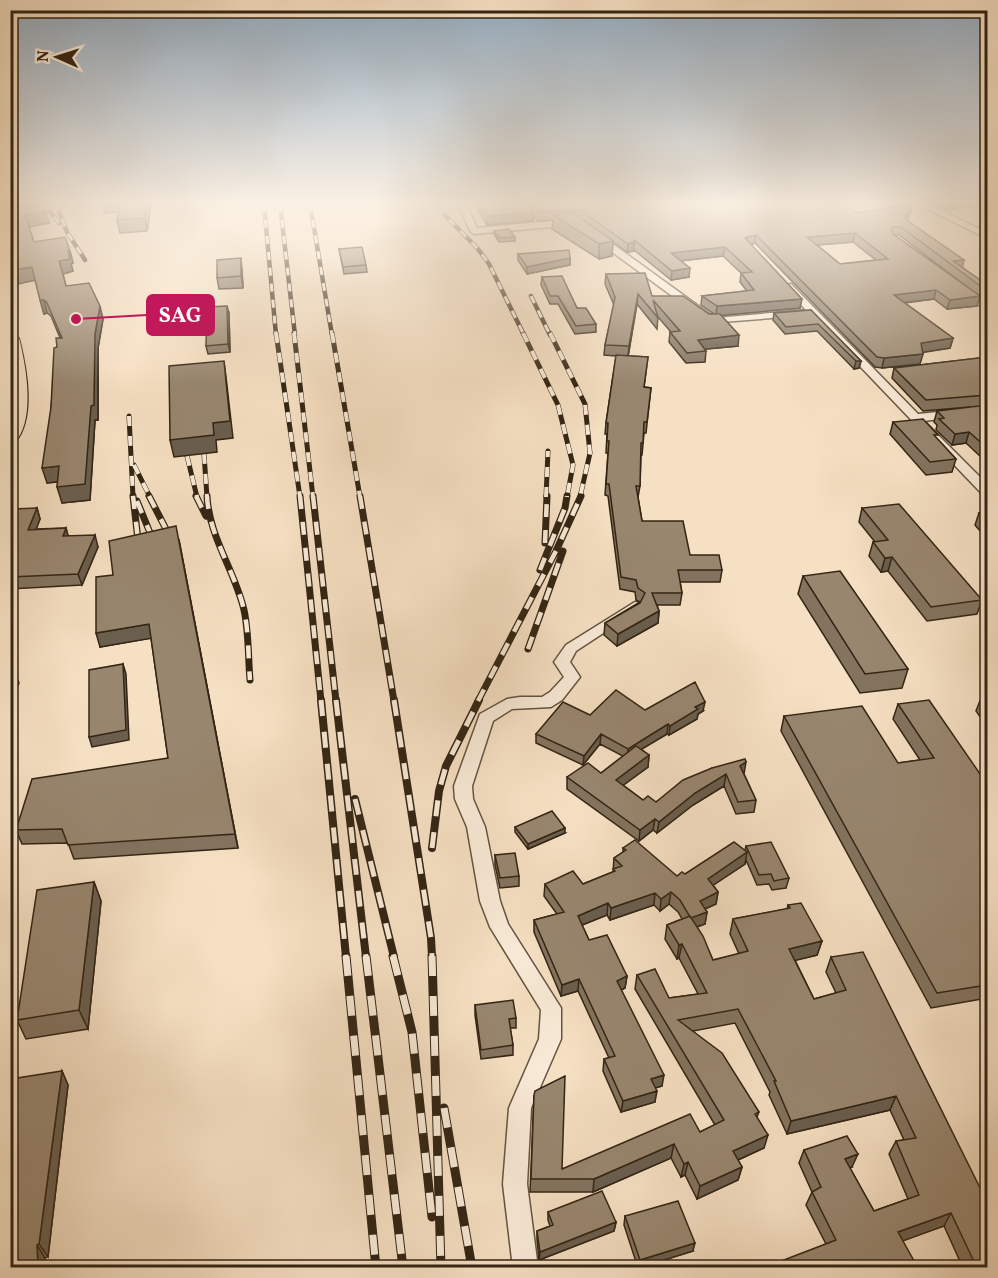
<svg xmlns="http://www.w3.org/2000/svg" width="998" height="1278" font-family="Vollkorn,serif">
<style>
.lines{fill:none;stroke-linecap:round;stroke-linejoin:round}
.minor-casing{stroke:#645440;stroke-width:3}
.trunk-casing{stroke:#332514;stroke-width:2}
.minor{fill:#f9ebd8;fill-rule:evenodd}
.trunk{fill:#f6e0c3;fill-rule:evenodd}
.rail-far4-casing{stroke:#332514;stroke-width:4.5}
.rail-far3-casing{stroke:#332514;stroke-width:5}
.rail-far2-casing{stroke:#332514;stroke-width:7}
.rail-far1-casing{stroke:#332514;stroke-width:8}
.rail-casing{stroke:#332514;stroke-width:9}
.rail-far4{stroke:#f9ebd8;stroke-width:3;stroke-dasharray:8;stroke-linecap:butt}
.rail-far3{stroke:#f9ebd8;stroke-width:4;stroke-dasharray:10;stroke-linecap:butt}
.rail-far2{stroke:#f9ebd8;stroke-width:4.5;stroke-dasharray:13;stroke-linecap:butt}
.rail-far1{stroke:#f9ebd8;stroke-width:5;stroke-dasharray:16;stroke-linecap:butt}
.rail{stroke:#f9ebd8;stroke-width:7;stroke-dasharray:20;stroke-linecap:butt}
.wall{fill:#83735f;stroke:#332514;stroke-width:1.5;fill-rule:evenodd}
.shaded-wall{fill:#6a5e4e;stroke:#332514;stroke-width:1.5}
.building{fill:#98866f;stroke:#332514;stroke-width:1.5;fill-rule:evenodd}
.leader{fill:none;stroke:#c2185b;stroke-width:2}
.callout-dot{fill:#c2185b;stroke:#f9ebd8;stroke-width:2}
.callout{fill:#c2185b;stroke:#c2185b;stroke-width:2}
.callout-label{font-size:22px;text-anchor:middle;font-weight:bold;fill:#fff}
</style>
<rect width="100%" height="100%" fill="#f6e0c3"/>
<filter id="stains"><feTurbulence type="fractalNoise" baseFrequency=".00333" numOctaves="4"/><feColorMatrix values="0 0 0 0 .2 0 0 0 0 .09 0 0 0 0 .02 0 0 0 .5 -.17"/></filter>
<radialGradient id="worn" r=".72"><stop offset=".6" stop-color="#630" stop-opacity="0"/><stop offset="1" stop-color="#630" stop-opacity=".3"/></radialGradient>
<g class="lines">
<defs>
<path id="minor" d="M458 204H466L477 228 573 219 577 222 573 225 474 234 470 231Z
M917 204H928L988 233V239Z
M593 234H599L715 318 806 310 783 286 791 284 918 414 988 407V413L924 421 988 485V497L984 496 811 315 709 323 593 238Z
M960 288H966L988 303V311L960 292Z
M635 602 640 603 642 606 640 609 576 651 570 662 580 677 562 700 551 707 512 709 493 721 472 786 473 799 485 827 500 901 508 924 561 1008V1039L531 1108 527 1184 538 1268H513L503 1184 509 1108 539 1039 541 1010 490 927 480 901 467 827 455 799 454 786 480 714 507 699 520 697H542L550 692 564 677 554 662 566 645Z"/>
<path id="trunk" d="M10 333 19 338C26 366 35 415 17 440L10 442Z"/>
</defs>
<use href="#minor" class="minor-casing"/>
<use href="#trunk" class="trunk-casing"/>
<use href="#minor" class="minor"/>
<use href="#trunk" class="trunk"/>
<defs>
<path id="rail-far4" d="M44 204 59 223
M56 204 67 232 85 260
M264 204 276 335
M280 204 295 335
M310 204 332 335
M438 208 478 249 489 264 524 335
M531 296 550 335"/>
<path id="rail-far3" d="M276 333 300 497
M294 333 313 497
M332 333 360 497
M523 333 558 405 573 465 567 497
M550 333 585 404 590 453 580 497
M129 416 133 497
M204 454 207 497
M187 456 197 497
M134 465 150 497
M546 497 548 451"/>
<path id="rail-far2" d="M133 496 139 549
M149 496 169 535
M196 496 206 516
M207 496C209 537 235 571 244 610 249 633 248 657 250 680
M300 496 321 701
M313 496 336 701
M360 496 394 701
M137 501 155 545
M545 543 547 496
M540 570 565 508 567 496
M528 649 563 551
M478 701 556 551 581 496"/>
<path id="rail-far1" d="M321 700 346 957
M336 700 366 957
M394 700 431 938 432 957
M355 799 394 957
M432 848 439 791 446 766 479 700"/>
<path id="rail" d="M346 956 376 1268
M366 956 403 1268
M393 956 412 1032 432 1217
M432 956 441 1268
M444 1108 472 1268"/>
</defs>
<use href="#rail-far4" class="rail-far4-casing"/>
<use href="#rail-far3" class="rail-far3-casing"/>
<use href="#rail-far2" class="rail-far2-casing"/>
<use href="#rail-far1" class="rail-far1-casing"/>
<use href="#rail" class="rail-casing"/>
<use href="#rail-far4" class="rail-far4"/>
<use href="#rail-far3" class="rail-far3"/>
<use href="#rail-far2" class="rail-far2"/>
<use href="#rail-far1" class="rail-far1"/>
<use href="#rail" class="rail"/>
</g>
<path class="wall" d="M10 204 49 223 29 227 34 242 70 251 73 263 71 264 73 271 63 274 66 286 103 319 98 348V420H95L90 500 62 503 58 482 47 483 51 407 57 347 60 338 51 316 47 313 44 314 35 280 17 284 13 270Z
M103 204H151L147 231 120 233 117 220 119 212 104 213Z
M474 204H843L858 213 913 204 911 213 907 220 962 267 987 285V302L899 235H894L980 296 977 306 947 309 934 299 905 303 953 338 950 348 922 352 920 364 882 368 875 367 755 243 751 245 800 308 721 315 738 346 705 349 706 351 705 362 686 363 669 342 670 332H671L658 317 657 329 637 304 628 356 648 357 644 387 651 388 646 433H644L642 455H641L640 486 638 497 642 521 690 555 722 570 720 582H680L682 593 680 605H657L659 611 658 623 617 646 604 635 605 623 640 602 636 600 635 592 620 589 608 496 605 495 608 453H606L607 434H605L606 423 616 356 604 355 605 345 614 305 605 284 606 274 652 296 709 314H714L701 305 702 296 747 291 740 282 741 273 723 256 681 261 689 277 671 280 634 250V251L627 252 613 242 612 256 599 259 552 229 553 220 539 221 533 217V221L487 225ZM853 242 876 260 840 264 817 245Z
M934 204H987V212L974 206 947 210Z
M494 231 515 237V241L499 242 494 234Z
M339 249 366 265 367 272 344 274Z
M518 254 570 258V265L527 274 518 260Z
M242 269 243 288 219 289 217 278Z
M542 277 596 324V332L575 334 558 304H550L541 285Z
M811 310 861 361 859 368 854 369 817 331 785 334 773 320 774 313Z
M229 313 230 352 208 354 206 346Z
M987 357V457H981L966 443 952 445 936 430 937 425 934 422 937 411 970 407 923 411 892 378 894 368Z
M893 422 937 439 956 459 952 472 926 475 890 434Z
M37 508 40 519 36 529 66 528 68 536 98 547 82 585 10 589V515Z
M862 508 982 600 977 614 927 621 888 571 881 572 869 556 873 542H875L859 522Z
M987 512V539L975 525 979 513Z
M179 540 238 848 74 859 68 843 22 844 16 830 168 758 151 638 100 647 113 575Z
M803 576 908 669 902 688 860 693 798 594Z
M983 693 987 699V727L976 711Z
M898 704 987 784V998L931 1008 781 731 784 716 898 763 920 760 893 719Z
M645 710 703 711 698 714 697 719 669 735 667 734 641 749 649 755 648 767 623 785 643 800 656 802 712 768 744 774 756 800 754 812 736 814 724 786 693 805 657 833 653 830 639 841 567 789V777L601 773 623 756 600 744 583 765 536 743V734L590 715Z
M515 827 565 833 528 849 515 832Z
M746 846 789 878 786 888 772 890 769 884 757 885 746 860 745 864 713 885 718 892 716 904 705 909 707 912 705 924 697 927 713 960 739 954 730 934 733 919 787 909 788 905 822 941 817 955 795 960 814 999 836 993 826 972 831 957 987 1268H963L944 1226 903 1240 826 1244 806 1205 812 1192 799 1163 804 1150 852 1167 850 1168 874 1211 908 1199 889 1154 896 1141 904 1140 890 1110 787 1134 769 1095 770 1092 735 1023 693 1031 759 1112 757 1117 764 1148 738 1160 742 1167 738 1180 697 1199 685 1175 681 1177 671 1158 593 1192H530L534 1095 562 1169 700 1132 715 1125 635 989 637 975 669 998 698 994 679 958 677 959 665 939 667 925 682 919 678 912 669 904 660 911 654 905 610 920 607 915 582 925 589 940 627 976 625 988 621 990 662 1086 655 1088V1102L621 1112 603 1071 604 1059 609 1058 578 991 561 996 534 932V920L557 914 544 896 545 884H583L613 872 614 858 623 852V848L677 876 685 874 745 850Z
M495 855 519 876V886L500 888 495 865Z
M94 882 101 901 88 1029 26 1039 17 1020Z
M475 1005 516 1018V1028H510L513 1045V1055L481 1059 475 1015Z
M62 1071 68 1085 48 1257 10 1268Z
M548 1212 616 1222 614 1231 539 1260 537 1240V1231L550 1226 548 1220Z
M625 1216 693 1251 638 1268 624 1225Z"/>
<path class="shaded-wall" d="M146 204H151L147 231 145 218Z
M913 204 911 213 902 227 904 218Z
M948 204H975L974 206 947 210Z
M46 211 49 223 28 227 25 215Z
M533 213V221L487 225V216Z
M855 233 853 242 805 246 807 237Z
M756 235 755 243 744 247 745 238Z
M613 241 612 256 599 259V244Z
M634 242V251L627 252 628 244Z
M725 247 723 256 670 262 671 253Z
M68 251H70L73 263 71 264 73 271 63 274 59 261Z
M241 258 242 269 243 288 241 276Z
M570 258V265L527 274V267Z
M964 260 962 269 953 261Z
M32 267 36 280 17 284 13 270Z
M690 268 689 277 671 280 672 271Z
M936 290 934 299 892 304 894 295Z
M638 294 637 304 628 357 629 346Z
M980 296 977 306 947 309 950 300Z
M802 299 800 308 716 316 717 306Z
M40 300H44L47 313 44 314Z
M100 306 103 319 98 348V420H95L90 500 62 503 57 487 95 334Z
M227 306 229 313 230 352 228 344Z
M739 335 738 346 697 350 698 340Z
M953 338 950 348 919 353 921 343Z
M923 354 920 364 882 368 884 358Z
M224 361 226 377 233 438 216 440 217 452 174 457 170 440 213 423Z
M856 361H861L859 368 854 369Z
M969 432 966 443 952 445 955 434Z
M985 446H987V457H981Z
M59 466 64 481 47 483 42 468Z
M37 508 40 519 32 541 28 530Z
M66 528 69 539 63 536Z
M95 535 98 547 82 585 78 574Z
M179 540 238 848 235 834Z
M892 557 888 571 881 572 885 558Z
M659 611 658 623 617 646 618 634Z
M149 624 153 638 100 647 96 633Z
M123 664 126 674 129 740 92 747 89 737Z
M13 668 19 683 10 704V675Z
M705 702 703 711 698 714 697 719 669 735 670 726 695 707Z
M668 724 667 734 627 758 628 749Z
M601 734 600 744 583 765 584 756Z
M649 755 648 767 614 792 616 780Z
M746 762 744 774 740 766Z
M726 774 724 786 693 805 657 833 659 822 695 793Z
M655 819 653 830 639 841 640 830Z
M565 828V833L528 849V844Z
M747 852 745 864 706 890 708 879Z
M94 882 101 901 88 1029 79 1010Z
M671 892 669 904 660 911 661 899Z
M718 892 716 904 698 912 700 901Z
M655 893 654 905 610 920 611 908Z
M608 903 607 915 577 927 578 916Z
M707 912 705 924 688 930 690 918Z
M822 941 817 955 785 963 789 949Z
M682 944 679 958 677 959 679 945Z
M627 976 625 988 615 993 617 981Z
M579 979 578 991 561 996 562 985Z
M62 1071 68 1085 48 1257 39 1244Z
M664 1075 662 1086 649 1090 651 1079Z
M657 1091 655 1102 621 1112 623 1101Z
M896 1096 890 1110 787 1134 791 1121Z
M768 1135 764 1148 729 1164 733 1151Z
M674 1144 671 1158 593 1192 594 1179Z
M858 1154 852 1167 839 1172 845 1159Z
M688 1162 685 1175 681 1177 684 1164Z
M742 1167 738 1180 697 1199 700 1186Z
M951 1213 944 1226 892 1245 898 1232Z
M616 1222 614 1231 539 1260 540 1252Z
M695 1243 693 1251 639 1268 640 1260Z
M37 1245 45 1258 46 1268H38Z"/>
<path class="building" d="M10 204H42L46 211 25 215 34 242 65 237 70 251H68L70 259 59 261 66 286 89 283 100 306 95 334 94 405 91 406 85 484 57 487 59 466 42 468 51 407 54 348 57 347 56 338H62L47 303 44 300H40L32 267 13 270 10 260Z
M120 204H146L145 218 117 220Z
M479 204H843L858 213 913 204 904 218 964 260 953 261 987 285V291L901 227H892L893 234 980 296 950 300 936 290 894 295 953 338 921 343 923 354 884 358 877 357 756 235 745 238 802 299 717 306 702 296 754 290 741 273 752 272 725 247 671 253 690 268 672 271 634 240V242L628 244 580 210 540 212 529 206 533 213 487 216ZM855 233 888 259 840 264 807 237Z
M573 213 613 241 599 244 553 215Z
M509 229 515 237 499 238 494 231Z
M362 247 366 265 343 267 339 249Z
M569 250 570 258 527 267 518 254Z
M241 258V276L217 278V260Z
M645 273 652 296H683L709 314H720L739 335 698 340 706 351 687 353 670 332 680 331 653 300 658 318 638 294 629 346 605 345 615 297 606 274Z
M562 276 577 308H586L596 324 576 326 558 296H550L542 277Z
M227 306 228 344 206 346 207 307Z
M811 310 861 361H856L818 324 786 327 774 313Z
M616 355 648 357 644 387 651 388 647 422H644L643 443H641L640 486H636L642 521H683L690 555H719L722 570H678L682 593H652L659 611 618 634 605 623 640 603 645 593 638 588 636 580 621 577 609 484H606L609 441H607L608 423H606Z
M987 357V395L926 400 894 368Z
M224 361 230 421 213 423 214 435 170 440 169 366Z
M987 405V446H985L969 432 955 434 939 419 944 418 937 411Z
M923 419 938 435H934L956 459 930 462 893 422Z
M899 504 982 600 931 607 892 557 885 558 873 542 888 540 862 508Z
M37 508 28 530 66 528 63 536 95 535 78 574 10 577V515L13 509Z
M987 512V522L979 513Z
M176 526 235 834 68 845 62 829 16 830 32 779 168 758 149 624 96 633V577L113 575 109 541Z
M840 571 908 669 865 674 803 576Z
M123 664 126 730 89 737V670Z
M695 682 705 702 695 707 698 709 670 726 668 724 628 749 601 734 584 756 536 734 563 702 590 715 616 690 645 710Z
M983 693H987V699Z
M929 700 987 784V985L937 993 784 716 862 706 898 763 934 758 898 704Z
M636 746 649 755 616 780 643 800 648 796 656 802 683 780 712 768 745 759 746 762 740 766 756 800 738 802 726 774 695 793 659 822 655 819 640 830 567 777 588 763 601 773Z
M552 811 565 828 528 844 515 827Z
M635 840 677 876 682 872 685 874 734 842 747 852 708 879 718 892 700 901 707 912 691 918 690 917 680 900 671 892 661 899 655 893 611 908 608 903 578 916 589 940 607 935 627 976 617 981 664 1075 651 1079 657 1091 623 1101 604 1059 615 1056 579 979 562 985 534 920 564 912 545 884 573 871 583 884 615 871 613 869 622 866 614 858 626 850 623 848Z
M771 842 789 878 774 881 771 874 759 875 746 846Z
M515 853 519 876 500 878 495 855Z
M94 882 79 1010 17 1020 37 890Z
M801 903 822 941 789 949 814 999 846 990 831 957 863 952 987 1202V1268H977L951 1213 898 1232 918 1268H763L836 1240 812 1192 821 1187 804 1150 847 1136 858 1154 845 1159 874 1211 919 1195 896 1141 916 1138 896 1096 791 1121 774 1081H776L738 1009 678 1020 722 1053 759 1112 755 1114 768 1135 733 1151 742 1167 700 1186 688 1162 684 1164 674 1144 594 1179H531L534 1095 535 1091 565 1076 562 1169 690 1114 700 1132 724 1120 637 975 655 969 669 998 707 993 682 944 679 945 667 925 690 916 703 936 713 960 748 951 733 919 790 908 788 905Z
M513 1000 516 1018 509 1019 513 1045 481 1050 475 1005Z
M62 1071 39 1244 37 1245 38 1268H10L11 1079Z
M602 1191 616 1222 540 1252 537 1231 553 1225 548 1212Z
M678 1201 695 1243 640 1260 625 1216Z"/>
<linearGradient id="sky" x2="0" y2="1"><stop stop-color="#93acc2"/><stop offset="0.53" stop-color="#fbf1e4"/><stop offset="1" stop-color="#fbf1e4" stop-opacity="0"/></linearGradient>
<rect width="998" height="383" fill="url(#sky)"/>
<path class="leader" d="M76 319L147 315"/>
<circle class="callout-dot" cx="76" cy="319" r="6"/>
<rect class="callout" x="147" y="295" width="67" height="40" rx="6"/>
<g class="callout-label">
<text x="180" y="322">SAG</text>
</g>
<rect width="998" height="1278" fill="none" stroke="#f6e0c3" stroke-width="36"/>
<rect x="12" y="12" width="974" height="1254" fill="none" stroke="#332514" stroke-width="3"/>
<rect x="18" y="18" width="962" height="1242" fill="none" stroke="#332514" stroke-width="1.5"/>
<g transform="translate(57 57) rotate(273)" stroke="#f9ebd8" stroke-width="4.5" paint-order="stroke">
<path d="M0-4.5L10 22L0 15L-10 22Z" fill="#332514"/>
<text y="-9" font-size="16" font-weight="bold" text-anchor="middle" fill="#332514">N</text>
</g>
<rect width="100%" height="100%" filter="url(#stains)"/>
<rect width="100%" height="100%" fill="url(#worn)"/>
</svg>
